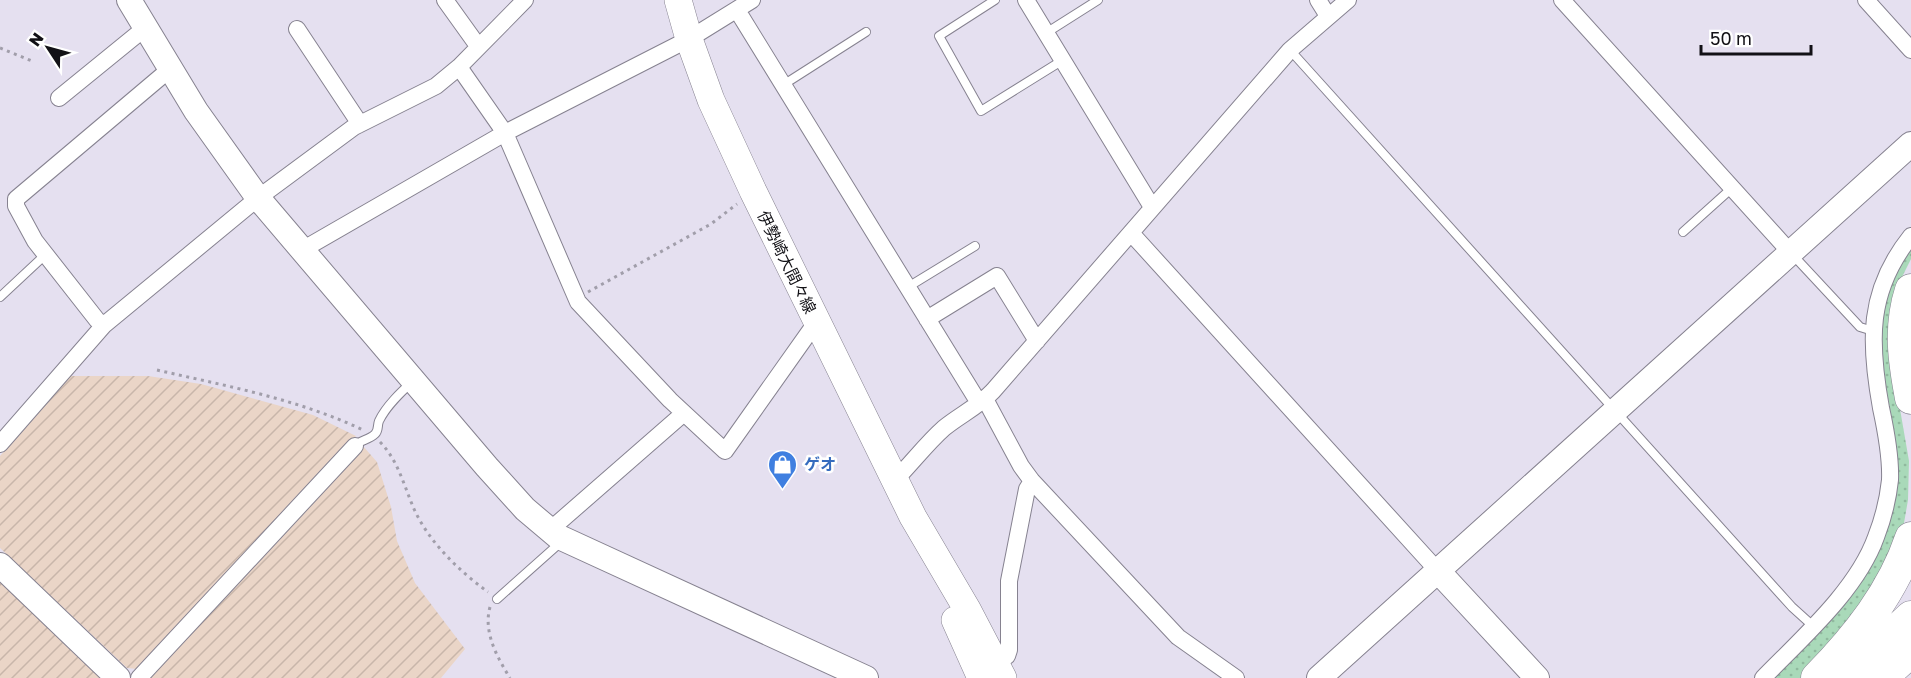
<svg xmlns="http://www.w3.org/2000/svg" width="1911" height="678" font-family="'Golos Text','Noto Sans JP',sans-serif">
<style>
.industrial{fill:url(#industrial-furrows)}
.grass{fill:url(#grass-dots)}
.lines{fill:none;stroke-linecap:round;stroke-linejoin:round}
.lane-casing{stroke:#868290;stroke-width:10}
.street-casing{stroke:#868290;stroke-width:18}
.secondary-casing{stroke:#868290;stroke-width:26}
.primary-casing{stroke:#868290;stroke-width:28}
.highway-casing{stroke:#868290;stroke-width:33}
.path{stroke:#a19eaa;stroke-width:3;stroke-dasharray:3 4.5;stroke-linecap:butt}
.lane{stroke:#fff;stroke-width:8}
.street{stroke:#fff;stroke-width:16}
.secondary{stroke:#fff;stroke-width:24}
.primary{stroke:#fff;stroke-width:27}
.highway{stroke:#fff;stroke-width:32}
.labels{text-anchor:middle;stroke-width:5;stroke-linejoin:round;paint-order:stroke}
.street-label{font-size:16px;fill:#121116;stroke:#fff}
.shop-label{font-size:16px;font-weight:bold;fill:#366cbe;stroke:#fff;text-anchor:start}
</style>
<defs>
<pattern id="industrial-furrows" width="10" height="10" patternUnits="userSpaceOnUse" patternTransform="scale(1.5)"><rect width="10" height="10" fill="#ead5c7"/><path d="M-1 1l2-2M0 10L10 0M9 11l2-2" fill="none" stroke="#c8b6aa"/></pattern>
<pattern id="grass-dots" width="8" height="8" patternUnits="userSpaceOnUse" patternTransform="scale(1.5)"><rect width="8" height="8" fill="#a9d9b9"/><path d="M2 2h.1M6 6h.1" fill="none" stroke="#90b99e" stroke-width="1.8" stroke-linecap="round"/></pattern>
</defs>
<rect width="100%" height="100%" fill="#e5e0f0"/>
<path class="industrial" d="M71 376H148L201 384 313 415 356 436 137 669 127 668 0 548V456Z
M363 446 377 462 391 507 397 541 415 583 465 649 441 678H148Z
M0 580 104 678H0Z"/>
<path class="grass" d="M1911 250V259L1900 281 1896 386 1909 461 1908 500 1904 523 1887 566 1829 648 1802 678H1774L1849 597 1897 479C1899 416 1868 352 1888 290 1892 275 1902 262 1911 250Z"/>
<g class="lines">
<defs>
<path id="lane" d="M995 0 939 36 981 111 1063 60
M1046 33 1098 0
M1290 50 1792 607 1813 626
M783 85 866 32
M1683 232 1732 188
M1792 254 1860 327 1873 331
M908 287 975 246
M0 297 45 255
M355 446C360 440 369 440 375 434 379 430 377 426 379 421 386 406 401 392 413 381
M497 599 561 542"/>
<path id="street" d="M445 0 478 46
M752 0 689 39 505 133 578 302 670 400 725 451 817 321
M1026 0 1152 207
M1318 0 1328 16
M1562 0 1790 252
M1866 0 1911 50
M737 10 979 403
M297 29 360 124
M59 98 145 28
M1131 233 1437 570
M302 250 505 133 459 67
M927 319 997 276 1037 341
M104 325 97 320 35 241 16 206V199L170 69
M985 399 1021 466 1032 481 1178 637 1236 678
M0 444 104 325 258 198 354 127 436 86 459 67 525 0
M895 480C912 463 926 444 944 428 960 415 979 406 993 391L1290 50 1348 0
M550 530 684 413
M995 662 1007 656 1009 650V581L1027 489 1032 481
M139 678 355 446
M1763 678C1802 638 1857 590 1876 537 1883 519 1888 499 1890 480 1891 456 1886 431 1881 408 1869 342 1867 291 1911 236"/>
<path id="secondary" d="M129 0 196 111 258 198 487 467 525 509 557 536 866 678
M0 565 118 678
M1437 570 1537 678
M1319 678 1911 144"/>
<path id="primary" d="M678 0 689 39 711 100 753 191 913 517 967 609 1003 678
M955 620 981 678"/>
<path id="highway" d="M1911 290C1899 327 1904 361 1911 398
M1817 678C1857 637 1893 592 1911 538
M1846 678 1911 617
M1881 678 1911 651"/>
</defs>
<use href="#lane" class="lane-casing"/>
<use href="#street" class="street-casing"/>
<use href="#secondary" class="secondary-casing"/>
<use href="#primary" class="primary-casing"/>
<use href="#highway" class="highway-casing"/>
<path class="path" d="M0 48 32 61
M588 292 711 224 737 204
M157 370C226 386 298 399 363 430
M380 442C398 460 404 486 414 509 429 542 459 571 488 592
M490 607C483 632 497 657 510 678"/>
<use href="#lane" class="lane"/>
<use href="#street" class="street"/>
<use href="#secondary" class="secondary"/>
<use href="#primary" class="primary"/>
<use href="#highway" class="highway"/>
</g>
<defs>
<symbol id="shop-pin" viewBox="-11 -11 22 30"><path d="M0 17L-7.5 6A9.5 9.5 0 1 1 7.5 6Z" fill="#3f7fe0" stroke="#fff"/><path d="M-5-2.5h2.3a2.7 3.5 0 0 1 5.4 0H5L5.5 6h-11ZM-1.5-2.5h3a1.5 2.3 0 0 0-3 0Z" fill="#fff"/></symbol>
</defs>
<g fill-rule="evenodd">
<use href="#shop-pin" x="766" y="448" width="33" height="45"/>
</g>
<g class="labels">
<g class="street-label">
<text transform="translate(787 262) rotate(64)" y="6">伊勢崎大間々線</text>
</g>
<g class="shop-label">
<text x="804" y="470">ゲオ</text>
</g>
</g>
<g transform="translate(48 48) rotate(306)" stroke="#ffffff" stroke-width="4.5" paint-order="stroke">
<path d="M0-4.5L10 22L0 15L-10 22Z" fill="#121116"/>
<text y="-9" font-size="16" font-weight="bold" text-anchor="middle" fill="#121116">N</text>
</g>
<path d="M1701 45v9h110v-9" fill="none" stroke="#121116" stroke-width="3"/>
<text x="1710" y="45" font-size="18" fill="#121116" stroke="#ffffff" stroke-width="4.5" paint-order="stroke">50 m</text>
</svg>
